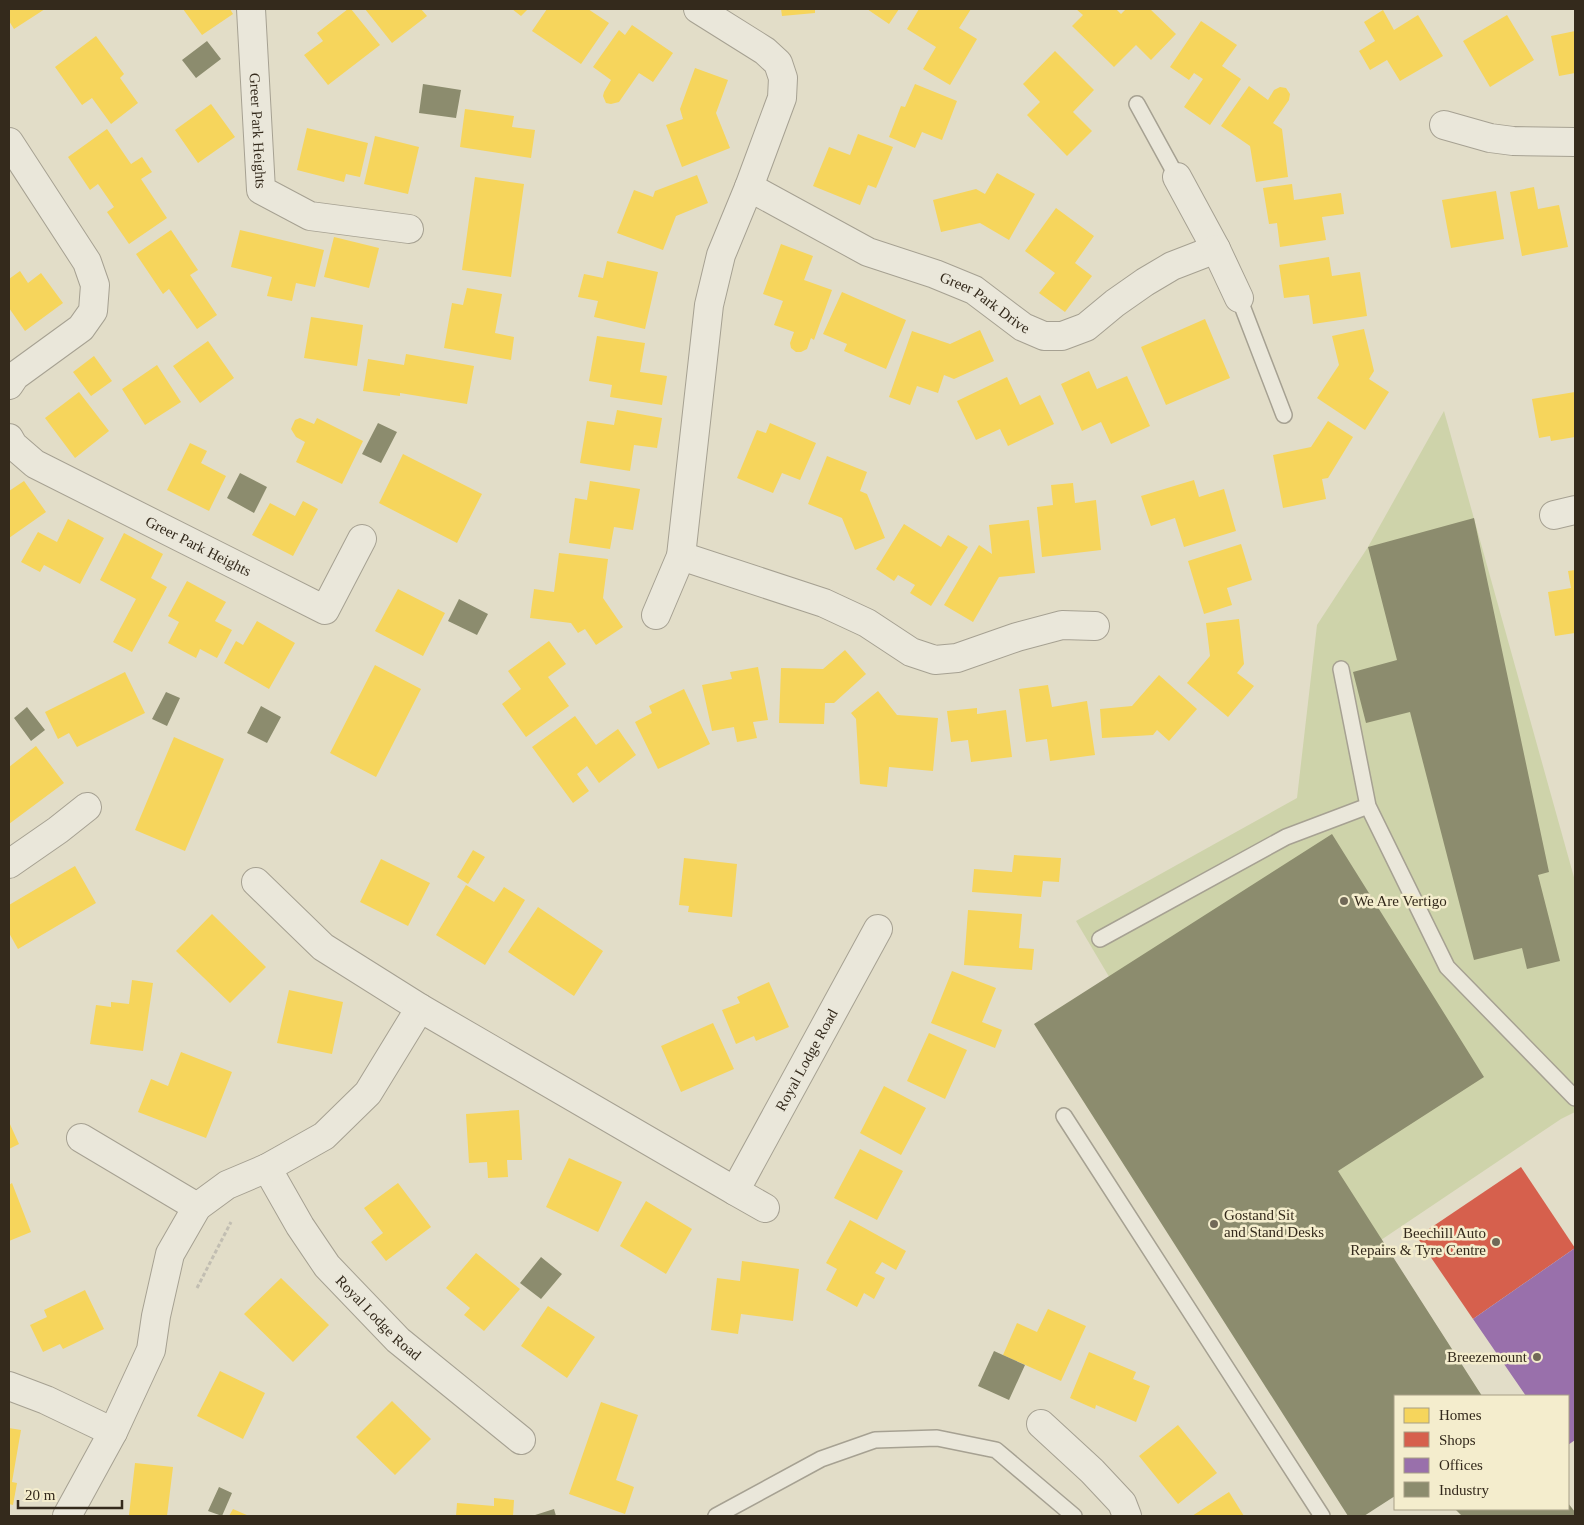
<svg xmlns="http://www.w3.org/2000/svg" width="1584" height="1525" font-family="'Times New Roman',serif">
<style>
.green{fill:#ced3aa}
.homes{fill:#f6d55c}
.shops{fill:#d6604d}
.offices{fill:#9970ab}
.industry{fill:#8c8c6e}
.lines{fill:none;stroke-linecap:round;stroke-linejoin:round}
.lane-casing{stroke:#a6a192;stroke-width:18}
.street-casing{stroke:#a6a192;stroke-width:30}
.path{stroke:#c2beb2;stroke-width:3;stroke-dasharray:4 2.5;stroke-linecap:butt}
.lane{stroke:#eae7da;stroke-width:15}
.street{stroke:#eae7da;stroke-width:28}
.poi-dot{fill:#716958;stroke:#f4edcd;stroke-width:2}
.labels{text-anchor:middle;stroke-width:5;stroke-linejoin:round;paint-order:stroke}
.street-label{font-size:15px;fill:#342a1c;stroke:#f4edcd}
.poi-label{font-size:15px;fill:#342a1c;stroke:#f4edcd;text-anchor:start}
</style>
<rect width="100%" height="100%" fill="#e2ddc8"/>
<path class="green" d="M1444 411 1575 881V1112L1561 1119 1381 1240 1482 1396H1395V1425L1108 975 1076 921 1297 798 1317 625 1368 547Z"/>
<path class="homes" d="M9 9H45L14 29 9 21Z
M183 9H230L233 14 202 35Z
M348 9H351L380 45 328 85 304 55 323 41 317 33Z
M365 9H421L427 16 392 43Z
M512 9H528L521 16Z
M547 9H588L609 23 581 64 532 31Z
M781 9H815V13L782 16Z
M867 9H899L889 24Z
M919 9H971L959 28 977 39 950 85 923 69 936 47 907 29Z
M1076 9H1116L1121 14 1126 9H1150L1176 34 1151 60 1136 45 1114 67 1072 26 1083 15Z
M1383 10 1394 30 1418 15 1443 56 1400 81 1387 60 1370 70 1359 51 1375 41 1364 22Z
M1507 15 1534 60 1490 87 1463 41Z
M1201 21 1237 45 1222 66 1241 79 1210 125 1184 107 1203 79 1194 73 1189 80 1170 67Z
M632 25 673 53 653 82 639 73 619 102 611 104 606 103 603 96 604 92 611 80 593 67 619 30 625 35Z
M1575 31V73L1559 76 1551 36Z
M96 36 124 74 120 78 138 103 111 124 92 98 82 105 55 67Z
M1055 51 1094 90 1073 112 1092 131 1067 156 1027 115 1040 102 1023 84Z
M695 68 728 80 716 113 730 148 682 167 666 125 683 119 680 109Z
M915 84 957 101 942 140 922 132 915 148 889 137 901 106 905 107Z
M1249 86 1268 100 1274 90 1280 87 1286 88 1290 94 1289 100 1273 123 1282 129 1288 177 1256 182 1250 146 1221 126Z
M211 104 235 137 198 163 175 130Z
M465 109 514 116 512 127 535 130 531 158 460 147Z
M307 128 368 143 360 177 346 174 344 182 297 170Z
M107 129 131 164 142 157 152 172 141 179 167 218 129 244 107 212 114 207 98 184 90 190 68 157Z
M858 134 893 147 876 188 868 185 860 205 813 186 829 147 850 155Z
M375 136 419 147 408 194 364 184Z
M997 173 1035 194 1009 240 980 223 941 232 933 200 976 189 985 194Z
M697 175 708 203 676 216 663 250 617 233 634 190 653 197 655 191Z
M475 177 524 184 511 277 462 270Z
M1292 184 1294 200 1341 193 1344 214 1322 217 1326 240 1280 247 1277 223 1269 224 1263 188Z
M1534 187 1538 209 1559 205 1568 247 1522 256 1510 192Z
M1496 191 1504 239 1451 248 1442 200Z
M1056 208 1094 236 1075 263 1092 276 1065 312 1039 293 1055 273 1025 251Z
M171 230 198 270 190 275 217 315 197 329 169 289 163 294 136 254Z
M240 230 324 250 315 287 296 283 292 301 267 296 272 277 231 267Z
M334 237 379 248 369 288 324 277Z
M781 244 813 256 804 280 832 290 814 340 811 338 807 349 801 352H796L791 348 790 343 794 332 774 325 783 301 763 294Z
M1329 257 1332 276 1360 272 1367 316 1313 324 1309 295 1284 298 1279 265Z
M607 261 658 272 645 329 594 317 598 301 578 297 584 274 603 278Z
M20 271 28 283 41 273 63 303 25 331 9 308V279Z
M467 288 502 294 495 333 514 337 511 360 444 348 452 303 463 305Z
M842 292 906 320 886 369 844 351 847 344 823 334Z
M311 317 363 325 357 366 304 358Z
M1205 319 1230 378 1166 405 1141 347Z
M1364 329 1374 371 1369 379 1389 392 1365 430 1317 398 1339 365 1332 336Z
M980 330 994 361 954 379 944 375 938 393 917 386 910 405 889 397 912 331 950 344Z
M597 336 645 343 640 372 667 376 662 405 610 397 612 385 589 381Z
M208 341 234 378 200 403 173 366Z
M406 354 474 366 467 404 400 393V396L363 391 368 359 404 365Z
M94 356 112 381 91 396 73 372Z
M157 365 181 402 145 425 122 389Z
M1089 371 1097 389 1127 376 1150 426 1111 444 1101 422 1082 431 1061 384Z
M1007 377 1020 405 1040 395 1054 424 1008 446 1000 429 976 440 957 401Z
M79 392 109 431 75 458 45 418Z
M1575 392V437L1551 441 1550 436 1539 438 1532 399Z
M617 410 662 418 657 448 634 445 630 471 580 463 587 421 614 425Z
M300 418 314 424 317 418 363 441 342 484 296 462 305 442 296 437 291 429 295 420Z
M1328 421 1353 437 1328 478 1322 479 1326 499 1283 508 1273 455 1311 447Z
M770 423 816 443 800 480 782 473 773 493 737 478 757 430 766 433Z
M190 443 207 451 201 463 226 476 209 511 167 490Z
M403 454 482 494 457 543 379 503Z
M827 456 867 472 860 491 867 494 885 538 855 550 842 518 808 504Z
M1194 480 1199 497 1224 489 1236 531 1184 547 1175 518 1151 526 1141 496Z
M24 481 46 512 9 538V491Z
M590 481 640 489 633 530 614 527 610 549 569 543 575 498 587 500Z
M1073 483 1075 503 1096 500 1101 550 1042 557 1037 507 1053 505 1051 485Z
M303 501 318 509 293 556 252 535 270 503 295 516Z
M68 519 104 538 80 584 44 565 40 572 21 562 38 532 57 542Z
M1029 520 1035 573 999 577 973 622 944 605 979 545 992 554 989 525Z
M904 524 941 547 948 535 968 547 931 606 910 593 915 585 898 575 894 581 876 569Z
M124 533 163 554 151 578 167 587 132 652 113 642 136 599 100 580Z
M1241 544 1252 580 1227 588 1232 605 1204 614 1188 561Z
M559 553 608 559 603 598 623 627 596 645 585 629 578 633 571 623 530 618 534 589 554 592Z
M1575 570V633L1555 636 1548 592 1571 588 1568 571Z
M187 581 226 602 215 621 232 630 217 658 200 649 196 658 168 643 179 622 168 616Z
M398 589 445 613 423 656 375 631Z
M1239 619 1244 664 1237 673 1254 686 1228 717 1187 683 1210 656 1206 623Z
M257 621 295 643 269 689 224 663 236 641 243 645Z
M549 641 566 664 548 677 569 706 526 737 502 704 521 689 508 671Z
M845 650 866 674 834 703H825L824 724 779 723 781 668 823 669Z
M375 665 421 689 376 777 330 753Z
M758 667 768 720 753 722 757 738 737 742 734 727 712 731 702 685 732 679 730 672Z
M125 672 145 713 77 747 69 733 58 739 45 712Z
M1159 675 1197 709 1169 741 1157 730 1153 735 1102 738 1100 709 1132 706Z
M1048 685 1052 707 1087 701 1095 755 1050 761 1047 739 1026 742 1019 689Z
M684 689 710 744 658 769 635 722 652 713 649 706Z
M878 691 897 715 938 718 933 771 889 767 887 787 860 784 856 719 851 713Z
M977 708V714L1006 710 1012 757 971 762 968 740 951 742 947 711Z
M575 716 596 745 618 729 636 755 599 783 587 766 577 774 589 791 573 803 532 747Z
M174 737 224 759 185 851 135 830Z
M36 746 64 783 9 824V767Z
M473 850 485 857 468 884 457 877Z
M1014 855 1061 858 1059 882 1043 881 1041 897 972 892 974 869 1012 872Z
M684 858 737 864 732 917 688 912 689 906 679 905Z
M381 859 430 883 408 926 360 902Z
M75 866 96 903 18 949 9 933V905Z
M466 885 494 902 504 887 525 900 485 965 436 935Z
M538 907 603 951 574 996 508 952Z
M968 910 1022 914 1019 948 1034 949 1032 970 964 965Z
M212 914 266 967 230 1003 176 951Z
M952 971 996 988 982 1022 1002 1030 995 1048 931 1023Z
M132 980 153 983 143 1051 90 1044 96 1005 111 1007V1002L129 1004Z
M769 982 789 1027 756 1041 754 1036 736 1044 722 1010 740 1003 737 997Z
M289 990 343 1002 332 1054 277 1043Z
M713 1023 734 1069 681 1092 661 1046Z
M929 1033 967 1050 945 1099 907 1081Z
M181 1052 232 1072 206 1138 138 1112 151 1079 168 1086Z
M884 1086 926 1108 901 1155 860 1133Z
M519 1110 522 1160H507L508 1177 488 1178 487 1162 469 1163 466 1114Z
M9 1122 19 1144 9 1149Z
M860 1149 903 1171 877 1220 834 1198Z
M569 1158 622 1182 598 1232 546 1207Z
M12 1183 31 1232 9 1241V1185Z
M398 1183 431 1227 386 1261 371 1242 383 1233 364 1208Z
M646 1201 692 1229 666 1274 620 1246Z
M850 1220 906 1251 896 1270 882 1262 875 1273 885 1278 874 1299 864 1293 857 1307 826 1290 837 1269 826 1263Z
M476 1253 520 1289 484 1331 464 1315 470 1308 446 1288Z
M742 1261 799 1269 793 1321 741 1314 738 1334 711 1330 717 1278 740 1281Z
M281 1278 329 1325 293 1362 244 1314Z
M85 1290 104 1329 63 1349 60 1344 43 1352 30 1325 47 1317 44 1310Z
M548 1306 595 1337 567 1378 521 1346Z
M1048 1309 1086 1326 1061 1381 1003 1355 1017 1323 1037 1332Z
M1089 1352 1136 1372 1133 1379 1150 1386 1136 1422 1096 1405 1095 1409 1070 1398Z
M220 1371 265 1393 243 1439 197 1416Z
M392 1401 431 1439 395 1475 356 1437Z
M601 1402 638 1415 616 1480 634 1487 625 1514 569 1494Z
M1178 1425 1217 1473 1178 1504 1139 1456Z
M9 1428 21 1430 12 1482 17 1483 13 1505 9 1504Z
M135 1463 173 1467 167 1516 129 1515Z
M1229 1492 1244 1516H1192Z
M494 1498 514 1500 513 1516H456L457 1503 494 1506Z
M233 1509 249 1516H229Z"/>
<path class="shops" d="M1521 1167 1575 1248 1473 1319 1417 1237Z"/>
<path class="offices" d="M1575 1248V1440L1568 1445V1396H1526L1473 1319Z"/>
<path class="industry" d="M207 41 221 59 196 78 182 60Z
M423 84 461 90 456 118 419 113Z
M378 423 397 432 381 463 362 454Z
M240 473 267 487 254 513 227 498Z
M1474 518 1549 872 1538 875 1560 961 1527 969 1522 948 1474 960 1410 712 1366 723 1353 672 1397 660 1368 547Z
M459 599 488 614 477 635 448 621Z
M166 692 180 698 167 726 152 719Z
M261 706 281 717 267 743 247 733Z
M27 707 45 730 31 741 14 718Z
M1332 834 1484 1077 1338 1171 1482 1396H1395V1496L1364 1516H1348L1034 1024Z
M541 1257 562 1274 541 1299 520 1283Z
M994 1351 1025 1365 1009 1400 978 1386Z
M219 1487 232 1493 222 1516 208 1511Z
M1568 1503 1575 1512V1516H1462L1455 1509H1568Z
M554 1509 556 1516H532Z"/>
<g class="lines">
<defs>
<path id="lane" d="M1137 104 1177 177
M1239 298 1284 415
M1341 669 1368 806 1447 967 1575 1098
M1100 939 1286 837 1368 806
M1064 1116 1322 1516
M716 1516 821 1459 875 1440 937 1438 996 1450 1074 1516"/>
<g id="street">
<path id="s1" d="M251 9 261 190 310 216 409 229"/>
<path d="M1444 125 1490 138 1513 141 1575 142"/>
<path d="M9 142 87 262 95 285 93 311 81 328 15 376 9 385"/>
<path id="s2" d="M749 187 868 252 935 274 974 290 1023 327 1044 336H1062L1086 327 1115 303 1145 282 1172 266 1216 249 1177 177"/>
<path d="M1216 249 1239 298"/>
<path id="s3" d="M9 438 13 445 35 464 325 610 362 539"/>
<path d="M1554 515 1575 510"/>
<path d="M681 556 824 603 867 623 911 652 935 660 957 658 1017 637 1062 625 1095 626"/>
<path d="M656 615 681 556 709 305 721 255 749 187 782 98 783 78 778 63 765 51 698 9"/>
<path d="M9 864 58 830 87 807"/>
<path d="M256 882 323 947 420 1008"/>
<path d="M81 1138 197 1207"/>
<path id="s4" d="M267 1168 300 1226 327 1266 398 1340 521 1440"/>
<path d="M735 1191 765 1208"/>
<path d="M9 1386 46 1400 113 1432"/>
<path d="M1041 1424 1092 1471 1122 1503 1127 1516"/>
<path id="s5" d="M67 1516 113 1432 151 1350 156 1316 170 1254 197 1207 227 1185 267 1168 324 1136 368 1093 420 1008 735 1191 878 929"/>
</g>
</defs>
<use href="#lane" class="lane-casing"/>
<use href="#street" class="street-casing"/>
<path class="path" d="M197 1288 231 1222"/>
<use href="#lane" class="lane"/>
<use href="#street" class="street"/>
</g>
<g class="poi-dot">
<circle cx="1344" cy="901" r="5"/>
<circle cx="1214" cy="1224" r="5"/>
<circle cx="1496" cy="1242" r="5"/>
<circle cx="1537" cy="1357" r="5"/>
</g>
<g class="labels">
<g class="street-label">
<text dy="5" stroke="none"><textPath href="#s1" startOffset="122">Greer Park Heights</textPath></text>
<text dy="5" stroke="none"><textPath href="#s2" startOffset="264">Greer Park Drive</textPath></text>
<text dy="5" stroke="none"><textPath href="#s3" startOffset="220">Greer Park Heights</textPath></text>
<text dy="5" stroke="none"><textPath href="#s5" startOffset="1159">Royal Lodge Road</textPath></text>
<text dy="5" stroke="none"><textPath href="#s4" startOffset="188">Royal Lodge Road</textPath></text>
</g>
<g class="poi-label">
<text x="1354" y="906">We Are Vertigo</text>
<text x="1224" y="1220">Gostand Sit<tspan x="1224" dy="17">and Stand Desks</tspan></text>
<text x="1486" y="1238" text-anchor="end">Beechill Auto<tspan x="1486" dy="17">Repairs &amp; Tyre Centre</tspan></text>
<text x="1527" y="1362" text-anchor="end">Breezemount</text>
</g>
</g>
<rect width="1584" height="1525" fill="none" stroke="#342a1c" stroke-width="20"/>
<rect x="1394" y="1395" width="175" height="115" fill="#f4edcd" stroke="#a79f86"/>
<rect x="1404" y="1408" width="25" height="15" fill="#f6d55c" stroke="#a79f86"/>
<text x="1439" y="1420" font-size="15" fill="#342a1c">Homes</text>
<rect x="1404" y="1432" width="25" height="15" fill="#d6604d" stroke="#a79f86"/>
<text x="1439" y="1445" font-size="15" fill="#342a1c">Shops</text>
<rect x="1404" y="1458" width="25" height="15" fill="#9970ab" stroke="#a79f86"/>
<text x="1439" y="1470" font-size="15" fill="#342a1c">Offices</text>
<rect x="1404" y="1482" width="25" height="15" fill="#8c8c6e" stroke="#a79f86"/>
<text x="1439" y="1495" font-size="15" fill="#342a1c">Industry</text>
<path d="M18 1500v8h104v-8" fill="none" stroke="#342a1c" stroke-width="2.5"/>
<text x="25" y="1500" font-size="15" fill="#342a1c" stroke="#f4edcd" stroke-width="4" paint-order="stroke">20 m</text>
</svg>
